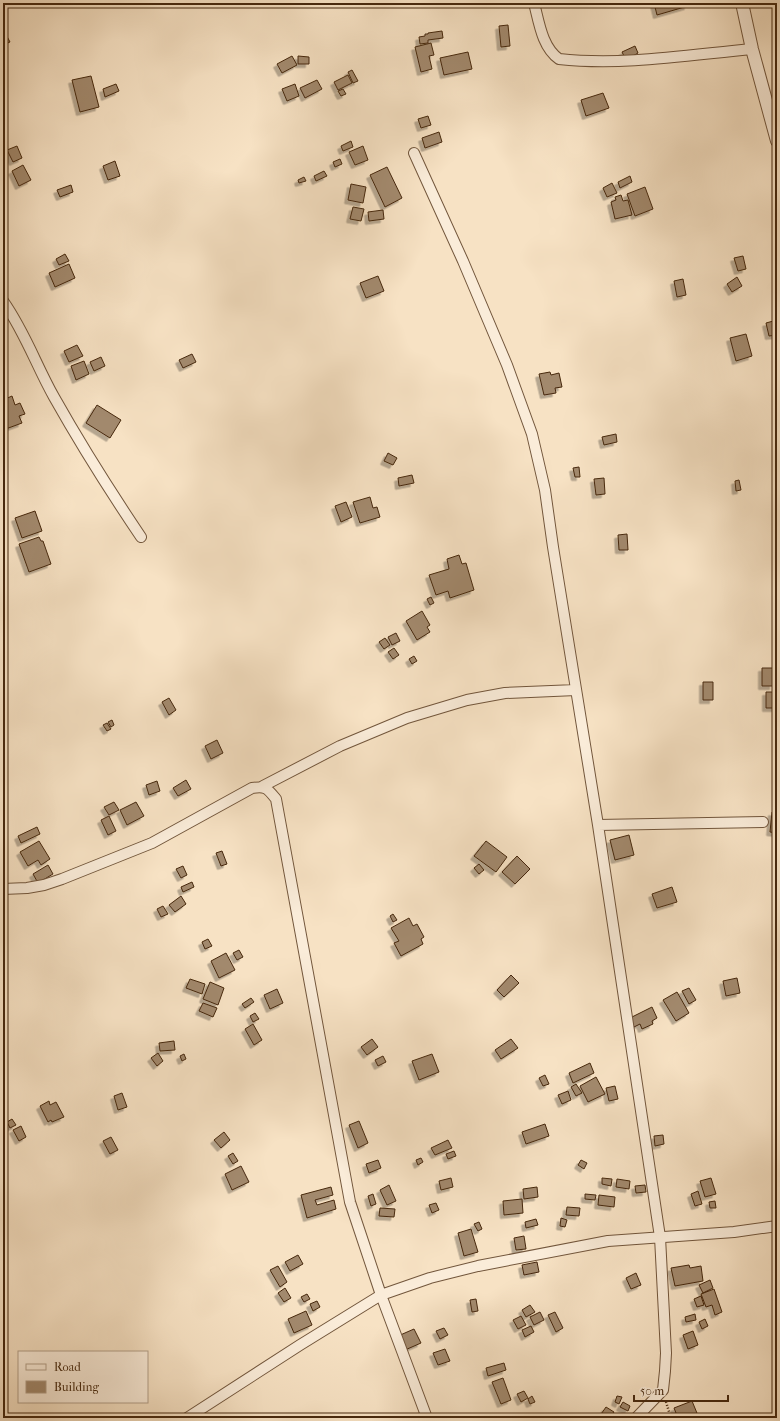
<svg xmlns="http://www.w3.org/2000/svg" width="780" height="1421" font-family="'IM FELL French Canon',serif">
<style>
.building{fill:#a2896d;stroke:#46280e;filter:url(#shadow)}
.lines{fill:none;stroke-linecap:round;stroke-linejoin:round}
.minor-casing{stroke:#72563c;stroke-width:12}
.tertiary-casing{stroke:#72563c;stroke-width:14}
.path{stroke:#46280e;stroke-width:2.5;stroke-dasharray:1 2;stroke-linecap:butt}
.minor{stroke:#faecd9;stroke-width:10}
.tertiary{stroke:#faecd9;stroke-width:12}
</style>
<defs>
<filter id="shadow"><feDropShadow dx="-3.5" dy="3.5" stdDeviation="0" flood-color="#0004"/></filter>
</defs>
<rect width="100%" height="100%" fill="#f7e2c4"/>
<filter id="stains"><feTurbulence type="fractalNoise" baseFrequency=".005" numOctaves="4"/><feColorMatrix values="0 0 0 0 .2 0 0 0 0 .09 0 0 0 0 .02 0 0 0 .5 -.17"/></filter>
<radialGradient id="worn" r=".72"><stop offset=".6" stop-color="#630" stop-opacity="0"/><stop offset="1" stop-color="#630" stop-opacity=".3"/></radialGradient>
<path class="building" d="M654 3H687L688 6 657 15Z
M508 25 510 46 501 47 499 26Z
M3 29 10 42 3 45Z
M442 31 443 38 428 40V43L420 44 419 37 425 36V34H428V33Z
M431 43 434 55 429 56 432 69 421 72 415 47Z
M635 46 638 53 626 60 622 52Z
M468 52 472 69 444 75 440 58Z
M292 56 297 65 282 73 277 64Z
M298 56 309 57V64H298Z
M352 70 358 81 353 83 348 72Z
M348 75 352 83 338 90 334 82Z
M91 76 99 107 80 112 72 80Z
M317 80 322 89 305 98 300 88Z
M116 84 119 91 105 97 103 89Z
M295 84 299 96 287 101 282 89Z
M343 89 346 94 341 96 338 91Z
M603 93 609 108 586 116 581 100Z
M428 116 431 125 421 128 418 119Z
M439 132 442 142 425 148 422 138Z
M351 141 353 147 343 151 341 146Z
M17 146 22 158 13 162 7 150Z
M363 146 368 160 355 165 349 152Z
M340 159 342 164 335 167 333 162Z
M115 161 120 176 108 180 103 166Z
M23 165 31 180 19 186 12 171Z
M387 167 402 198 385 207 370 175Z
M324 171 327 176 316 181 314 176Z
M630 176 632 182 620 188 618 182Z
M304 177 306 181 299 183 298 180Z
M612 183 617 193 607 197 603 188Z
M351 184 366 187 363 203 348 200Z
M71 185 73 192 60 197 57 190Z
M645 187 653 209 635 216 627 194Z
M621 195 623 201 628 200 632 215 615 219 611 202 616 200 615 197Z
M353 207 364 209 361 221 350 219Z
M383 210 384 219 369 221 368 212Z
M65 254 69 261 59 265 56 259Z
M743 256 746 269 738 271 734 258Z
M69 264 75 278 55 287 49 273Z
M378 276 384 291 366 298 360 283Z
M737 277 742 286 732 292 727 284Z
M683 279 686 295 677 297 674 281Z
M777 320V335L769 336 766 323Z
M746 334 752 356 736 361 730 338Z
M77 345 83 356 69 362 64 351Z
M192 354 196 362 183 368 179 360Z
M101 357 105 366 94 371 90 362Z
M84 361 89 374 76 380 71 366Z
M550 372 551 375 559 373 562 387 555 388 556 393 544 395 539 374Z
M12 396 15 405 20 403 25 414 19 416 22 423 3 430V400Z
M97 405 121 420 110 438 86 423Z
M616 434 617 442 604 445 602 437Z
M388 453 397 458 393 465 384 461Z
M579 467 580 477H575L573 468Z
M412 475 414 483 399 486 398 478Z
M604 478 605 494 596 495 594 479Z
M739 480 741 490 736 491 735 481Z
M370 497 373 508 377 507 380 517 360 523 353 502Z
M346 502 352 517 341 522 335 506Z
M35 511 42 531 22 538 15 518Z
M627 534 628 550H619L618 535Z
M39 537 41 541H43L51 564 29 572 19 544Z
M459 555 462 564 466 563 474 590 450 598 448 591 436 595 429 575 449 569 447 559Z
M431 597 434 603 430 605 427 599Z
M422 611 430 625 427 627 430 632 417 640 406 621Z
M396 633 400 641 392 645 388 637Z
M385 638 390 645 384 649 379 642Z
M394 648 399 655 393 659 388 652Z
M414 656 417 661 412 664 409 659Z
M762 668H773V686H762Z
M703 682H713V700H703Z
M766 692H777V708H766Z
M169 698 176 710 169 715 162 702Z
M112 720 114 725 111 727 108 722Z
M107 723 111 729 107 731 103 725Z
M217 740 223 753 211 759 205 746Z
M186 780 191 789 178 796 173 788Z
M157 781 160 791 149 795 146 785Z
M114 802 119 810 109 815 104 807Z
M136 802 144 816 127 825 120 810Z
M772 812 777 813V833L770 832Z
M109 816 116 831 108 835 101 820Z
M37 827 40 834 21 843 18 836Z
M629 835 634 855 615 860 610 840Z
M39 841 50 859 41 865 38 860 28 866 20 852Z
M486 841 507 857 496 872 474 856Z
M222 851 227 864 221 866 216 853Z
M517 856 530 869 515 884 502 872Z
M479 864 484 870 479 874 474 868Z
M48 865 53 874 38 883 33 874Z
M183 866 187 875 181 878 176 869Z
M192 882 194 887 183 892 181 887Z
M672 887 677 902 657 908 652 894Z
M181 896 186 904 175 912 169 905Z
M163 906 168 914 161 917 157 909Z
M393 914 397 920 393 922 390 916Z
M409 918 413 926 417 924 424 937 421 939 423 944 401 956 394 943 399 941 391 928Z
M208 939 212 946 205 949 202 942Z
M239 950 243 957 237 960 233 953Z
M226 953 235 970 219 978 211 961Z
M511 975 519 983 504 997 497 990Z
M737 978 740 993 726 996 723 981Z
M190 979 205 984 202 994 186 988Z
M210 982 224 988 218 1005 203 999Z
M689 988 696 1000 689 1004 682 991Z
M277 989 283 1003 270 1009 264 995Z
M677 992 689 1013 676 1021 663 1000Z
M251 998 254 1002 245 1008 242 1004Z
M203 1003 217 1008 213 1017 199 1011Z
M652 1007 657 1018 652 1021 653 1024 642 1029 640 1024 634 1027 630 1018Z
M255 1013 259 1019 253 1022 250 1016Z
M253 1024 262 1040 254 1045 245 1029Z
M372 1039 378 1047 367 1055 361 1047Z
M511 1039 518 1048 501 1059 495 1050Z
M174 1041 175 1050 160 1051 159 1043Z
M158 1053 163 1061 157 1066 151 1058Z
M184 1054 186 1059 182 1061 180 1056Z
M432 1054 439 1072 419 1080 412 1061Z
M383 1056 386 1062 378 1066 375 1060Z
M590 1063 594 1073 573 1083 569 1073Z
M545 1075 549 1084 543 1086 539 1078Z
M596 1077 605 1094 588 1102 580 1086Z
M576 1084 582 1093 576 1096 571 1087Z
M615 1086 618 1099 609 1101 606 1088Z
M568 1091 571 1100 562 1104 558 1095Z
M122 1093 127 1107 118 1110 114 1096Z
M49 1101 50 1105 56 1102 64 1117 52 1122 51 1120 48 1122 40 1106Z
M12 1119 16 1125 10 1128 7 1122Z
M359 1121 368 1143 358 1148 349 1125Z
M545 1124 549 1136 526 1144 522 1132Z
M21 1126 26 1137 19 1141 13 1130Z
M224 1132 230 1140 221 1148 214 1140Z
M663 1135 664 1144 655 1146 654 1136Z
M111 1137 118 1150 110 1154 103 1141Z
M448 1140 452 1148 435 1155 431 1148Z
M454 1151 456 1156 448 1159 446 1154Z
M233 1153 238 1161 233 1164 228 1156Z
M421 1158 423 1162 418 1165 416 1160Z
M378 1160 381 1168 369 1173 366 1164Z
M581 1160 587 1163 584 1169 578 1165Z
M241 1166 249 1182 232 1190 225 1174Z
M451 1178 453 1187 441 1190 439 1181Z
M602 1178 612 1179 611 1186 602 1184Z
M711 1178 716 1194 705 1197 700 1181Z
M617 1179 630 1181 629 1189 616 1187Z
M389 1185 396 1201 387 1205 380 1190Z
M645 1185 646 1192 636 1193 635 1186Z
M331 1187 333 1195 315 1200 317 1205 334 1200 336 1209 307 1218 301 1195Z
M537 1187 538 1197 524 1199 523 1189Z
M698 1191 702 1204 695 1206 691 1194Z
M373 1194 376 1204 371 1206 368 1196Z
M585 1194 596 1195 595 1200 585 1199Z
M599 1195 615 1197 614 1207 598 1205Z
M522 1199 523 1213 504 1215 503 1201Z
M715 1201 716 1208H710L709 1202Z
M436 1203 439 1210 432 1213 429 1205Z
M567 1207 580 1208 579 1216 566 1215Z
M380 1208 395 1209 394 1217 379 1216Z
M561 1218 567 1220 565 1227 560 1226Z
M536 1219 538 1225 526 1228 525 1222Z
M479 1222 482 1229 478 1231 474 1224Z
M471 1229 478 1252 464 1256 458 1233Z
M524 1236 526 1249 516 1250 514 1238Z
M298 1255 303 1264 290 1271 285 1262Z
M537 1262 539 1272 524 1275 522 1265Z
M689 1265 690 1268 701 1266 703 1281 675 1286 671 1268Z
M278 1266 287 1282 280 1287 270 1270Z
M636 1273 641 1285 631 1289 626 1278Z
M710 1280 713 1288 703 1293 699 1285Z
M285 1288 291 1298 284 1302 278 1293Z
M714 1289 722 1312 715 1315 712 1305 706 1307 701 1294Z
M307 1294 310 1299 304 1302 301 1297Z
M701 1296 704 1305 697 1307 694 1299Z
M476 1299 478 1311 472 1312 470 1300Z
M317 1301 320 1307 313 1311 310 1304Z
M530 1305 535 1312 526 1317 522 1310Z
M306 1311 312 1325 294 1333 288 1319Z
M540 1312 544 1320 534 1325 530 1317Z
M555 1312 563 1328 556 1332 548 1315Z
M695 1314 696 1320 686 1322 685 1317Z
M521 1316 526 1325 518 1329 513 1320Z
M705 1319 708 1326 702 1329 699 1322Z
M531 1326 534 1332 525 1337 522 1330Z
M444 1328 448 1335 440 1339 436 1331Z
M414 1329 421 1343 405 1350 398 1336Z
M693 1331 698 1345 688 1349 683 1335Z
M445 1349 450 1361 438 1365 433 1353Z
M504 1363 506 1370 488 1376 486 1368Z
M503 1378 511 1400 501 1404 492 1382Z
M524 1391 528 1398 521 1402 517 1394Z
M532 1396 535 1402 530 1404 528 1399Z
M617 1396 622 1397 619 1404 615 1402Z
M692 1401 699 1418H678L674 1408Z
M623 1402 630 1406 628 1411 620 1407Z
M606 1407 614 1412 610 1418H601L599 1417Z"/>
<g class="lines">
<defs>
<path id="minor" d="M534 3C539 22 542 47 559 59 623 66 688 55 752 49
M414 153 463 261 507 365 532 434 545 490 553 547 598 825 660 1237 666 1353 665 1371 663 1390 636 1418
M3 301C25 332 36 365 54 397 81 445 110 491 141 537
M263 786 340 746 407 718 467 700 505 693 576 690
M598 825 763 822
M3 889 27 888 44 885 62 879 152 843 252 788C266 786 267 788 276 799L350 1202 381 1295 427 1418
M187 1418 300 1345 381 1295 430 1278 478 1266 608 1241 734 1232 777 1226"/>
<path id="tertiary" d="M742 3 752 49 777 141"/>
</defs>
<use href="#minor" class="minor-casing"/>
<use href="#tertiary" class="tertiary-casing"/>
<path class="path" d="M666 1402 671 1418"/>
<use href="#minor" class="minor"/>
<use href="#tertiary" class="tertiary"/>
</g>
<rect width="780" height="1421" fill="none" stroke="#f7e2c4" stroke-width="16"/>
<rect x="4" y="4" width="772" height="1413" fill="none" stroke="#46280e" stroke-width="2"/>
<rect x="8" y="8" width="764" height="1405" fill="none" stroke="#46280e"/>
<rect x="18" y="1351" width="130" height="52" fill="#faecd9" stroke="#b29e88"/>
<rect x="26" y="1364" width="20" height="6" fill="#faecd9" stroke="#b29e88"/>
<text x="54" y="1371" font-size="12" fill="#46280e">Road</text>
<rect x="26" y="1381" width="20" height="12" fill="#a2896d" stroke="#b29e88"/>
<text x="54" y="1391" font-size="12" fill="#46280e">Building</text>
<path d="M634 1395v6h94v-6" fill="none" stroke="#46280e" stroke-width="2"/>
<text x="640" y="1395" font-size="12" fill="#46280e" stroke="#faecd9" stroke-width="3" paint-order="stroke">50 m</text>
<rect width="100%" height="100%" filter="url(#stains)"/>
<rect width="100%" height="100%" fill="url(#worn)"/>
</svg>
